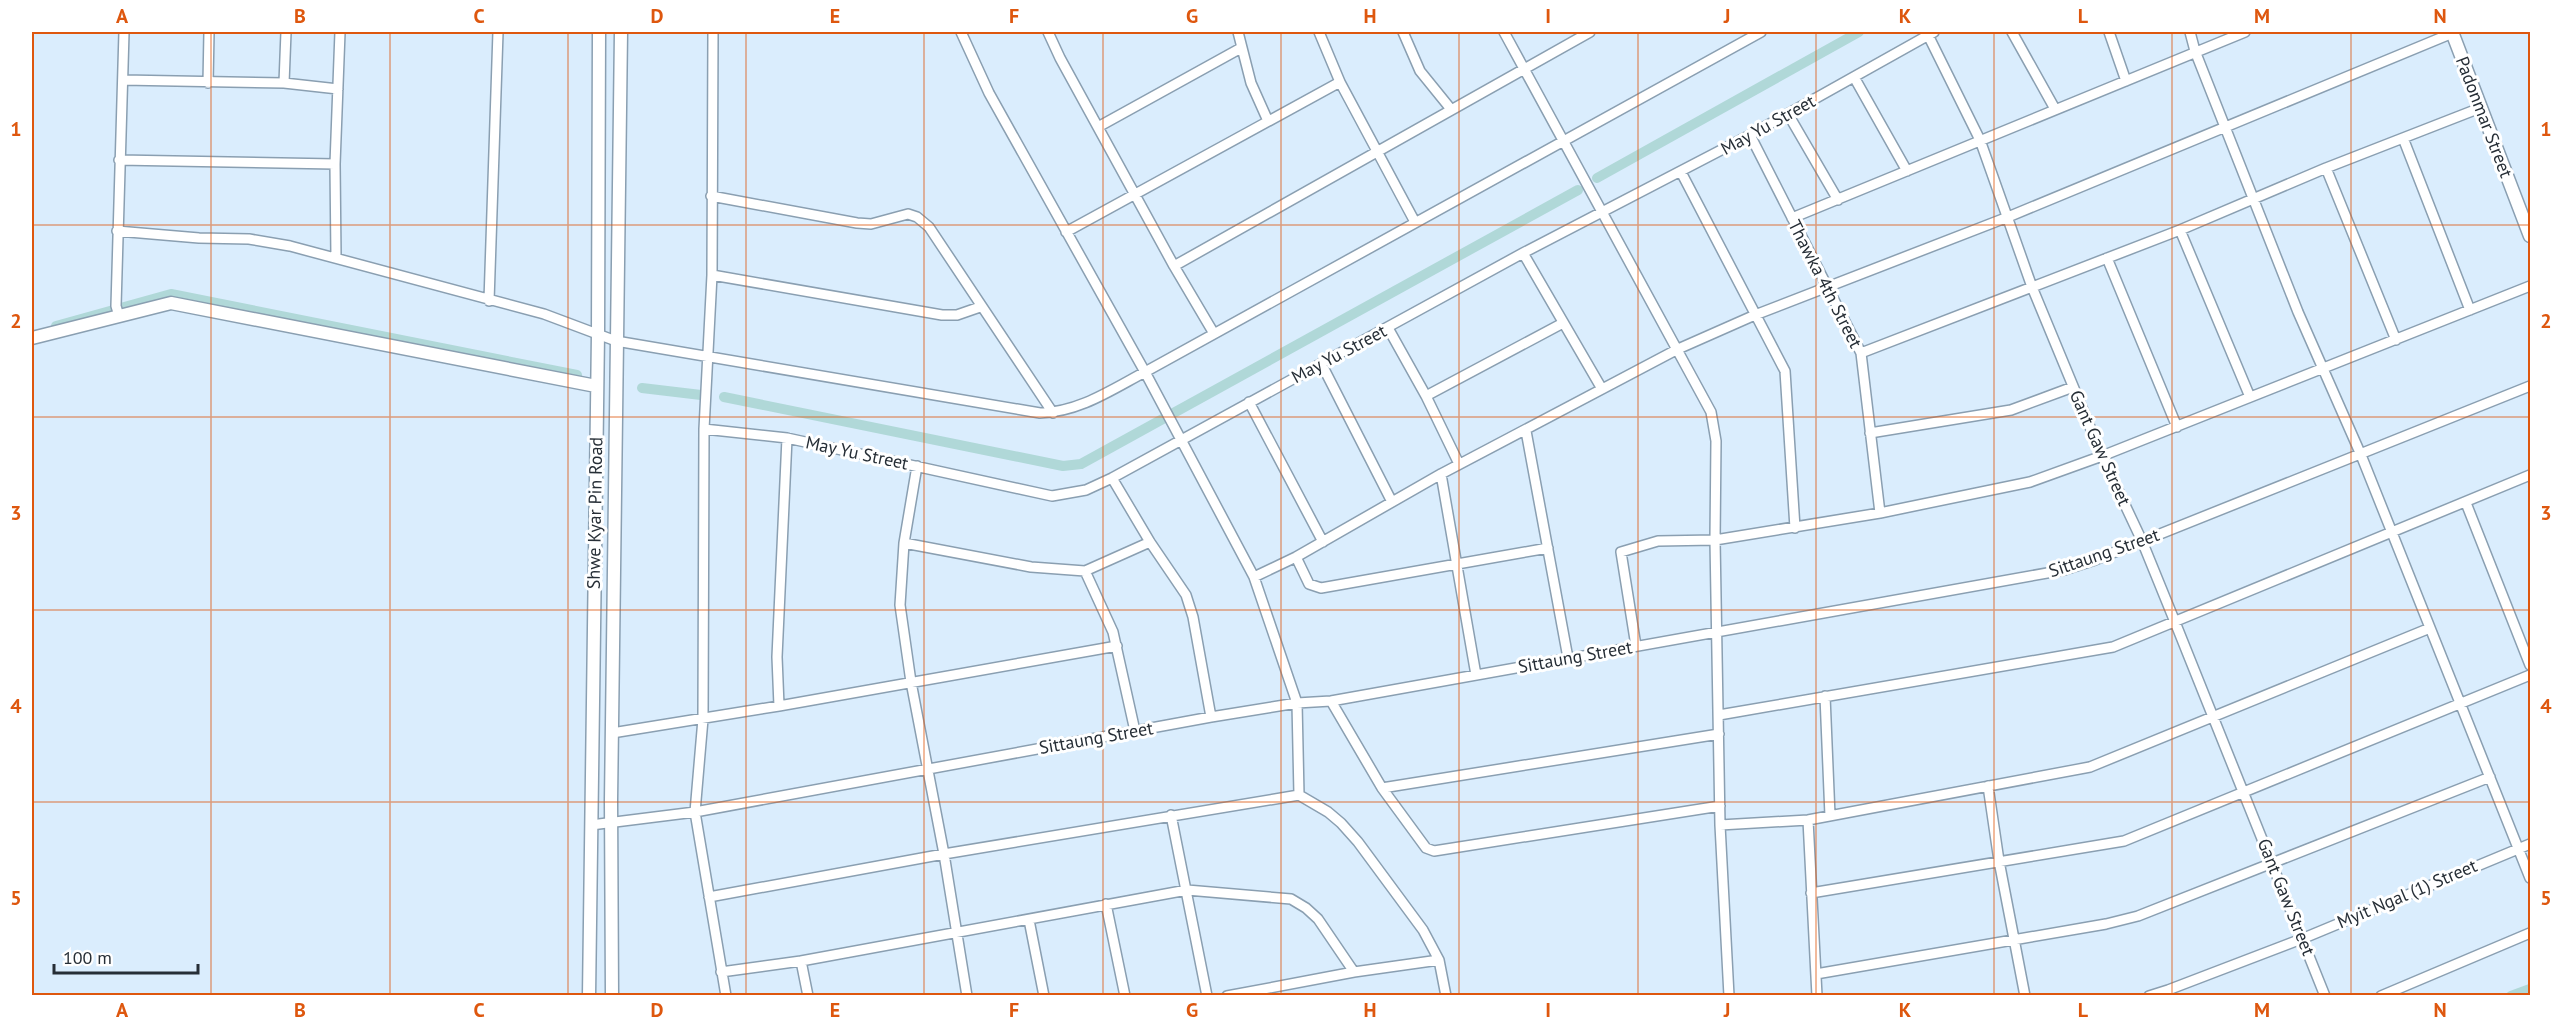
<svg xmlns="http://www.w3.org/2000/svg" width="2562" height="1027" font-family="'PT Sans',sans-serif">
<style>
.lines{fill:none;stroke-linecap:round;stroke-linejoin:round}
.canal{stroke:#b0d8d8;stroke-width:10}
.minor-casing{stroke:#8a9fb1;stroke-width:12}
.tertiary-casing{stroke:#8a9fb1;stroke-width:15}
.minor{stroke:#fff;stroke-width:9}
.tertiary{stroke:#fff;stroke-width:12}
.grid{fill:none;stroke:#de570e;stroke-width:1.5;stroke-opacity:0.55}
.labels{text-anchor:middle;stroke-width:6;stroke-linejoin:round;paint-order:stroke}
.street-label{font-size:18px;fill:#262e36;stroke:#fff}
.neatline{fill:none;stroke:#de570e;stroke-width:2}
.grid-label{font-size:20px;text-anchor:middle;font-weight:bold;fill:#de570e}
</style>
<rect width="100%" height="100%" fill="#daedfd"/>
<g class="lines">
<path class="canal" d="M1597 178 1859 32
M56 326 171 294 577 375
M642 388 701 395
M724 397 1063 466 1081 464 1578 190
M2511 996 2530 989"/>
<defs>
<path id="minor" d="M713 32 712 275 704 429 703 719 695 812 726 996
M961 32 989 93 1145 372 1254 577 1297 703 1299 795
M1048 32 1060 58 1174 266 1213 332
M1238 32 1251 83 1268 121
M1319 32 1340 82 1415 222
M1403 32 1420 71 1450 108
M1504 32 1711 412 1716 441 1715 540 1720 825 1729 996
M2012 32 2055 109
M2109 32 2126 81
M2190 32 2195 51 2298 312 2361 455 2530 878
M1928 35 1980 140 2032 287 2102 456 2142 541 2175 622 2325 996
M1854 77 1907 171
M123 80 284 83 338 89
M208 83 209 32
M284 83 286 32
M1788 114 1838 200
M1098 127 1241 48
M1750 135 1861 353 1880 513
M2403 138 2470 310
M119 160 335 164
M2326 168 2396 340
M1681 172 1785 371 1795 528
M711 196 857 223 871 224 908 214 917 217 929 227 1053 413
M1792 218 2245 32
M2180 230 2250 397
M117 231 199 238 249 239 290 246 544 314 616 341 1040 413C1079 412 1111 390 1145 372L1761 32
M1066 232 1340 82
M1523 253 1602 389
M336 257 335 164 340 32
M2107 258 2177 427
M1174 266 1590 32
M712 275 942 315H957L980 307
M489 301 498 32
M119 316 116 306 124 32
M1388 328 1426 396 1459 464
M1861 353 2180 230 2326 168 2480 108
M1321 363 1392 502
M1426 396 1563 323
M1249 402 1323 542
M704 429 787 438 1052 496 1086 490 1112 478 1523 253 1750 135 1934 32
M1526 431 1568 658
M1870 433 2011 410 2073 387
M917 466 904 543 900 605 911 682 944 854 967 996
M1441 474 1476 675
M1112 478 1150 542 1186 595 1193 617 1211 717
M2466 503 2530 665
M904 543 1031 567 1085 571 1150 542
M1296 557 1309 584 1321 588 1548 548
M1085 571 1113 632 1135 731
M1254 577 1296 557 1441 474 1678 349 1755 315 2008 217 2455 32
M1636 646 1621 552 1658 541 1715 540 1880 513 2030 482 2102 456 2530 286
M1825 696 1830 816
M1331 701 1382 788 1426 848 1434 851 1720 806
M779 706 777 657 787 438
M1719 715 2113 647 2530 475
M612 733 779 706 1117 646
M1988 786 1999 861 2025 996
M1382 788 1719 734
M1171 815 1207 996
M1808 820 1817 996
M591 825 695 812 1211 717 1297 703 1331 701 2064 570 2095 560 2530 386
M1720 825 1808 820 2090 767 2430 628
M1811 893 2124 841 2530 675
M709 897 944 854 1299 795 1328 812 1341 823 1358 842 1423 930 1439 960 1446 996
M1106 904 1125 996
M1029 920 1044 996
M801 961 808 996
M721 972 801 961 1187 890 1291 899 1306 908 1318 919 1354 972
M1816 974 2106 924 2138 916 2490 777
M1227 996 1354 972 1439 960
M2149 996 2168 990 2304 938 2530 844
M2381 996 2530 933"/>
<path id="tertiary" d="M2452 32 2530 236
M32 338 171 303 596 386
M589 996 598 334 599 32
M612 996 611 801 621 32"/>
</defs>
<use href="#minor" class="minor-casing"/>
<use href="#tertiary" class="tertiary-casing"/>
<use href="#minor" class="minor"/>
<use href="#tertiary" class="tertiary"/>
</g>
<path class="grid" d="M211 32V996M390 32V996M568 32V996M746 32V996M924 32V996M1103 32V996M1281 32V996M1459 32V996M1638 32V996M1816 32V996M1994 32V996M2172 32V996M2351 32V996M32 225H2530M32 417H2530M32 610H2530M32 802H2530"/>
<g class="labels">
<g class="street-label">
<text transform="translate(2484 117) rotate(69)" y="6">Padonmar Street</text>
<text transform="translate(1768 125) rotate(-29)" y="6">May Yu Street</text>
<text transform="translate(1825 284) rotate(63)" y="6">Thawka 4th Street</text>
<text transform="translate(1339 354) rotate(-28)" y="6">May Yu Street</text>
<text transform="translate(2100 448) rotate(66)" y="6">Gant Gaw Street</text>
<text transform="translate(857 453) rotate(12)" y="6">May Yu Street</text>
<text transform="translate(595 513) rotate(-89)" y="6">Shwe Kyar Pin Road</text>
<text transform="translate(2104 553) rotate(-19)" y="6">Sittaung Street</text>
<text transform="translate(1575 657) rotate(-10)" y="6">Sittaung Street</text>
<text transform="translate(1096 738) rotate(-10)" y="6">Sittaung Street</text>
<text transform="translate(2407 894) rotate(-23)" y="6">Myit Ngal (1) Street</text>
<text transform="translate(2286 897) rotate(68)" y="6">Gant Gaw Street</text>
</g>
</g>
<rect width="2562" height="1027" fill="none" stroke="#ffffff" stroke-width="66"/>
<path d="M54 964v9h144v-9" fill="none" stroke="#262e36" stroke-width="3"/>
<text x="63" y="964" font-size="18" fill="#262e36" stroke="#ffffff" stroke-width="4.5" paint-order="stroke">100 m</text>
<rect x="33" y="33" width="2496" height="961" class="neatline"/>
<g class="grid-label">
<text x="122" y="23">A</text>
<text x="300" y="23">B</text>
<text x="479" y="23">C</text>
<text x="657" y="23">D</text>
<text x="835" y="23">E</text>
<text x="1014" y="23">F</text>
<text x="1192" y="23">G</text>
<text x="1370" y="23">H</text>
<text x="1548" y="23">I</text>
<text x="1727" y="23">J</text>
<text x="1905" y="23">K</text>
<text x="2083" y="23">L</text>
<text x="2262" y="23">M</text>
<text x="2440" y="23">N</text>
<text x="16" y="136">1</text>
<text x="2546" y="136">1</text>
<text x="16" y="328">2</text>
<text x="2546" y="328">2</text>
<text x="16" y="520">3</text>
<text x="2546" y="520">3</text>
<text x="16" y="713">4</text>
<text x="2546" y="713">4</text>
<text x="16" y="905">5</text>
<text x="2546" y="905">5</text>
<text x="122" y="1017">A</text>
<text x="300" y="1017">B</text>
<text x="479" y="1017">C</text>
<text x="657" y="1017">D</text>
<text x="835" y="1017">E</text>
<text x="1014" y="1017">F</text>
<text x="1192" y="1017">G</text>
<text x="1370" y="1017">H</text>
<text x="1548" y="1017">I</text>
<text x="1727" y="1017">J</text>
<text x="1905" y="1017">K</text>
<text x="2083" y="1017">L</text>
<text x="2262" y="1017">M</text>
<text x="2440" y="1017">N</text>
</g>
</svg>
